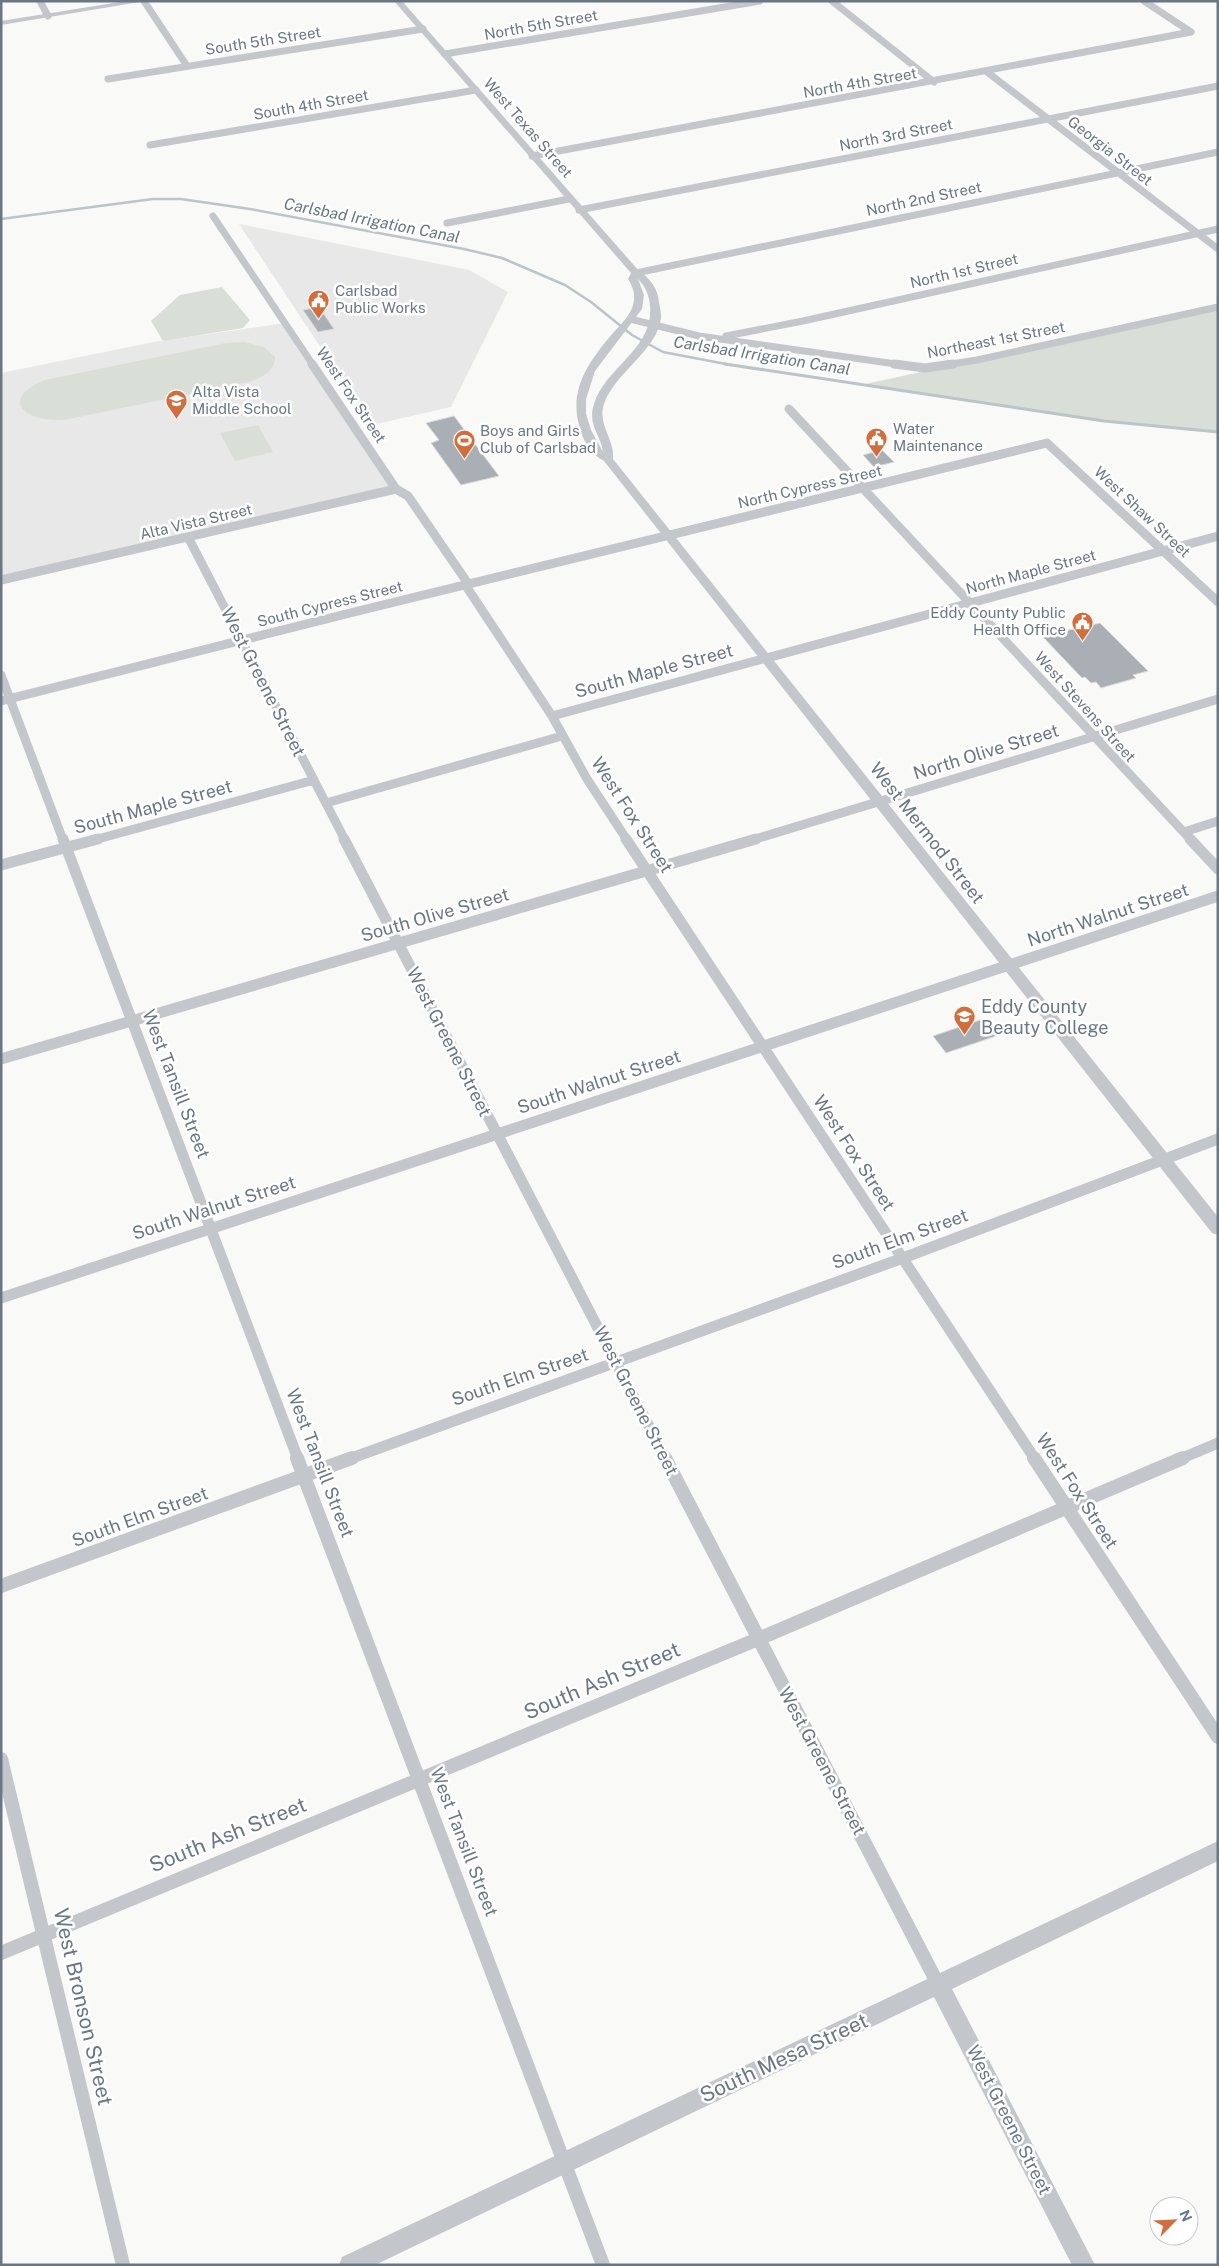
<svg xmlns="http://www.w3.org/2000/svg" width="1219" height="2266" font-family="'Public Sans',sans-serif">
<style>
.built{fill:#e7e8e7}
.green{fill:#d9ded7}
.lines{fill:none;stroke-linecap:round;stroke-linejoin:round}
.stream-far1{stroke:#bbc4c9;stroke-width:2.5}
.stream{stroke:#bbc4c9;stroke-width:3}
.building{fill:#a9afb5;stroke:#dbdbd9}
.minor-far3{stroke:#c3c6ca;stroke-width:7}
.minor-far2{stroke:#c3c6ca;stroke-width:9}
.minor-far1{stroke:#c3c6ca;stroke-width:11}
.minor{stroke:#c3c6ca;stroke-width:14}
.tertiary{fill:#c3c6ca;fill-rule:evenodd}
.labels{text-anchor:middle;stroke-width:5;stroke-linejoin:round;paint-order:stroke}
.far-street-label{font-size:15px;fill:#6b7785;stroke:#fff}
.far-poi-label{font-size:15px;fill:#6b7785;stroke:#fff;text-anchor:start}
.far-water-label{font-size:16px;font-style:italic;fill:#677780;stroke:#fff}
.street-label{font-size:18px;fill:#6b7785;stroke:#fff}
.poi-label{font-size:18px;fill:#6b7785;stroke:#fff;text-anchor:start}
.near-street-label{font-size:21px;fill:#6b7785;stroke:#fff}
</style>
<rect width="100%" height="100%" fill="#f9f9f7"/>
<path class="built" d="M239 224 469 270 508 292 451 407 372 425Z
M285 323 396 489 1 580V373L154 342Z"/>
<path class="green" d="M222 287 250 320 243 328 163 341 151 321 180 295Z
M1218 307V432L1104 421 861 385Z
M244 342 264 347 275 357C275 372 261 378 248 382L64 420C54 420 43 420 33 416 5 404 28 386 45 380L226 343Z
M258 425 273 452 235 461 220 433Z"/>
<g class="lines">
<path class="stream-far1" d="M1 219 153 199H181L250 209 464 249 502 258 565 285 591 302 632 335 663 352 731 365"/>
<path class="stream" d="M725 364 1104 421 1218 432"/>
</g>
<path class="building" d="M319 307 334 329 318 332 303 310Z
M454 416 499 476 461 485 431 443 439 440 426 423Z
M882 450 894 462 874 467 863 455Z
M1100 623 1148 671 1133 675 1136 678 1101 688 1096 682 1091 683 1085 677 1082 678 1042 636Z
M983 1019 996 1036 946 1053 933 1036Z"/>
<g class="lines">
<path class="minor-far3" d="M40 1 48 16
M144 1 187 66
M832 1 934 82
M1144 1 1191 32
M445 54 760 1
M987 72 1218 249
M108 79 423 29
M150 145 476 90
M532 156 1191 32
M579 210 1218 86
M213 216 313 365
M447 223 569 199
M636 273 1218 152
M630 319 699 336 903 365
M726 336 803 321 1218 229
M945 365 977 360 1218 307"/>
<path class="minor-far2" d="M312 364 396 489 408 496 469 585
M894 364 925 368 953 364
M789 409 1191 840
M188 537 345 840
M1 580 396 489
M466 586 552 716 587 779 627 840
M1 675 63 840
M1 701 354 612 1047 443 1218 602
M552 716 1218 536
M326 803 562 736
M1184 832 1218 821
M94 840 314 780
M752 840 1218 699"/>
<path class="minor-far1" d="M63 839 298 1459
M344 839 666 1459
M626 839 1035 1459
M1190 839 1218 869
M1 865 98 839
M1 1059 756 839
M1 1298 1218 896
M349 1459 903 1258 1218 1139
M1180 1459 1218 1443"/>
<path class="minor" d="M297 1458 603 2265
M665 1458 938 1984
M1034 1458 1218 1737
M1 1586 352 1458
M1 1759 123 2265
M1 1953 758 1639 1183 1458"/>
<path class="tertiary" d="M126 1H146L1 25V21Z
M394 1H402L639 271C650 278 658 289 659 302 660 307 661 313 661 318 657 351 615 372 604 404 597 425 615 439 613 459L1218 1217V1235L1212 1233 604 461C590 454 583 441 579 425 569 388 590 360 613 333 621 324 630 316 633 305 636 295 633 287 628 279L631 273ZM638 279C646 287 649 295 650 306 654 349 605 367 594 404 587 425 601 435 603 452L591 430 586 414V399L595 371 642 309 644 295Z
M1218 1841V1861L952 1989 1095 2265H1072L934 1997 375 2265H339L342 2257Z"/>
</g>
<defs>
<symbol id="civic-pin" viewBox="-11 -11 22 30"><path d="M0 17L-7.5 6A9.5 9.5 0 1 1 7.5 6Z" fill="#d26e3e" stroke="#fff"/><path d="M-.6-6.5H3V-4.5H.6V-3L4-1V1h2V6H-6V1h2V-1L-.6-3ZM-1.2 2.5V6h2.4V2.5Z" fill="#fff"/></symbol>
<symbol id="school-pin" viewBox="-11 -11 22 30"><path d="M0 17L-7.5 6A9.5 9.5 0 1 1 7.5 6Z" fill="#d26e3e" stroke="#fff"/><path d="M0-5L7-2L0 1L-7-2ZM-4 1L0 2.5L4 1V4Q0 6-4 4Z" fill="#fff"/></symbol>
<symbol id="stadium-pin" viewBox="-11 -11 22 30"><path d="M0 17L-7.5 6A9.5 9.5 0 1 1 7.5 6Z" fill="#d26e3e" stroke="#fff"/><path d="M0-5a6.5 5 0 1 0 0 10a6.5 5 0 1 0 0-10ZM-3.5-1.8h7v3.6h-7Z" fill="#fff"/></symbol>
<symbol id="university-pin" viewBox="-11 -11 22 30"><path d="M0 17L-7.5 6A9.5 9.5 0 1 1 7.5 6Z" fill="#d26e3e" stroke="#fff"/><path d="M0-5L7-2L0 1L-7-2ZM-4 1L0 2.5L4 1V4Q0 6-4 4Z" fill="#fff"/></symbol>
</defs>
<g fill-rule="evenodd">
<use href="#civic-pin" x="306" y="288" width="25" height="34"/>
<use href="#school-pin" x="164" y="388" width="25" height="34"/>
<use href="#civic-pin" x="864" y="426" width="25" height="34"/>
<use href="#stadium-pin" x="452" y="428" width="25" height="34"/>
<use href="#civic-pin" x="1070" y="610" width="25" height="34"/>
<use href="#university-pin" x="952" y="1004" width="25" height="34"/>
</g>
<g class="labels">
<g class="far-street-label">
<text transform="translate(541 25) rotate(-10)" y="5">North 5th Street</text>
<text transform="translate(263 41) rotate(-9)" y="5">South 5th Street</text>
<text transform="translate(860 83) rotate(-10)" y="5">North 4th Street</text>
<text transform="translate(311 105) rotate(-10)" y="5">South 4th Street</text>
<text transform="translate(528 128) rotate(49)" y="5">West Texas Street</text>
<text transform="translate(896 135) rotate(-11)" y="5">North 3rd Street</text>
<text transform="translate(1110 151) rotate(38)" y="5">Georgia Street</text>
<text transform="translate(924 199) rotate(-12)" y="5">North 2nd Street</text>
<text transform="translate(964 271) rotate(-13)" y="5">North 1st Street</text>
<text transform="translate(996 340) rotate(-11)" y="5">Northeast 1st Street</text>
<text transform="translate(351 395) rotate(56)" y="5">West Fox Street</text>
<text transform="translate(810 487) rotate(-13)" y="5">North Cypress Street</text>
<text transform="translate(1142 512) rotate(43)" y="5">West Shaw Street</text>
<text transform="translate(196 522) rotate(-13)" y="5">Alta Vista Street</text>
<text transform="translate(1031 572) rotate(-15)" y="5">North Maple Street</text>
<text transform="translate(330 604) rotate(-14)" y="5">South Cypress Street</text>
<text transform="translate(1085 707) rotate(48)" y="5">West Stevens Street</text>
</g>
<g class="far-poi-label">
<text x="335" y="296">Carlsbad<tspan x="335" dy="17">Public Works</tspan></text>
<text x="192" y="397">Alta Vista<tspan x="192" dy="17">Middle School</tspan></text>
<text x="893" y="434">Water<tspan x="893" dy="17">Maintenance</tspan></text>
<text x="480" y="436">Boys and Girls<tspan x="480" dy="17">Club of Carlsbad</tspan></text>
<text x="1066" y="618" text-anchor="end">Eddy County Public<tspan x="1066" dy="17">Health Office</tspan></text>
</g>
<g class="far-water-label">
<text transform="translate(372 220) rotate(11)" y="6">Carlsbad Irrigation Canal</text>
<text transform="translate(762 355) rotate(9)" y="6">Carlsbad Irrigation Canal</text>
</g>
<g class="street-label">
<text transform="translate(654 671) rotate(-15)" y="6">South Maple Street</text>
<text transform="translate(263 682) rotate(63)" y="6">West Greene Street</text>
<text transform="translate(986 752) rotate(-17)" y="6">North Olive Street</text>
<text transform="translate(153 807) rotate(-15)" y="6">South Maple Street</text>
<text transform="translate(632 815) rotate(57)" y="6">West Fox Street</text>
<text transform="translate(927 833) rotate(52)" y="6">West Mermod Street</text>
<text transform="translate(435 915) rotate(-16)" y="6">South Olive Street</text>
<text transform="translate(1108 915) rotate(-18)" y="6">North Walnut Street</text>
<text transform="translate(449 1042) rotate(63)" y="6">West Greene Street</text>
<text transform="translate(599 1082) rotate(-18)" y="6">South Walnut Street</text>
<text transform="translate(176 1084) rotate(69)" y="6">West Tansill Street</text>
<text transform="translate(854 1153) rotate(57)" y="6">West Fox Street</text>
<text transform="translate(214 1208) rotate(-18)" y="6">South Walnut Street</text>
<text transform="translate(900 1239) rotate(-20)" y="6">South Elm Street</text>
<text transform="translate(520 1377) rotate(-19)" y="6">South Elm Street</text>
<text transform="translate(636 1401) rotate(63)" y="6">West Greene Street</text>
<text transform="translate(320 1463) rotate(69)" y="6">West Tansill Street</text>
<text transform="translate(1077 1491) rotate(57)" y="6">West Fox Street</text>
<text transform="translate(140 1517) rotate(-20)" y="6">South Elm Street</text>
<text transform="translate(822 1761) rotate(62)" y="6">West Greene Street</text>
<text transform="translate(464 1842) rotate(69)" y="6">West Tansill Street</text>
<text transform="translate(1009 2120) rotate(63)" y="6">West Greene Street</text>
</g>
<g class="poi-label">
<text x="981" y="1013">Eddy County<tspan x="981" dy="21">Beauty College</tspan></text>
</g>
<g class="near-street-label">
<text transform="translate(602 1681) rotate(-23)" y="7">South Ash Street</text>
<text transform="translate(228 1835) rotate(-22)" y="7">South Ash Street</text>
<text transform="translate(83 2007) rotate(77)" y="7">West Bronson Street</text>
<text transform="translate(784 2058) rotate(-25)" y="7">South Mesa Street</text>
</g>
</g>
<rect width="1219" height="2266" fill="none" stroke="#6b7785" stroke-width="5"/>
<g transform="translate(1174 2221) rotate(66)"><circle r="24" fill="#ffffff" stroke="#c4c9ce"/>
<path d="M0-4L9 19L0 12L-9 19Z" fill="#d26e3e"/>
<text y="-8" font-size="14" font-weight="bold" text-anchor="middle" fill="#6b7785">N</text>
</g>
</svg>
